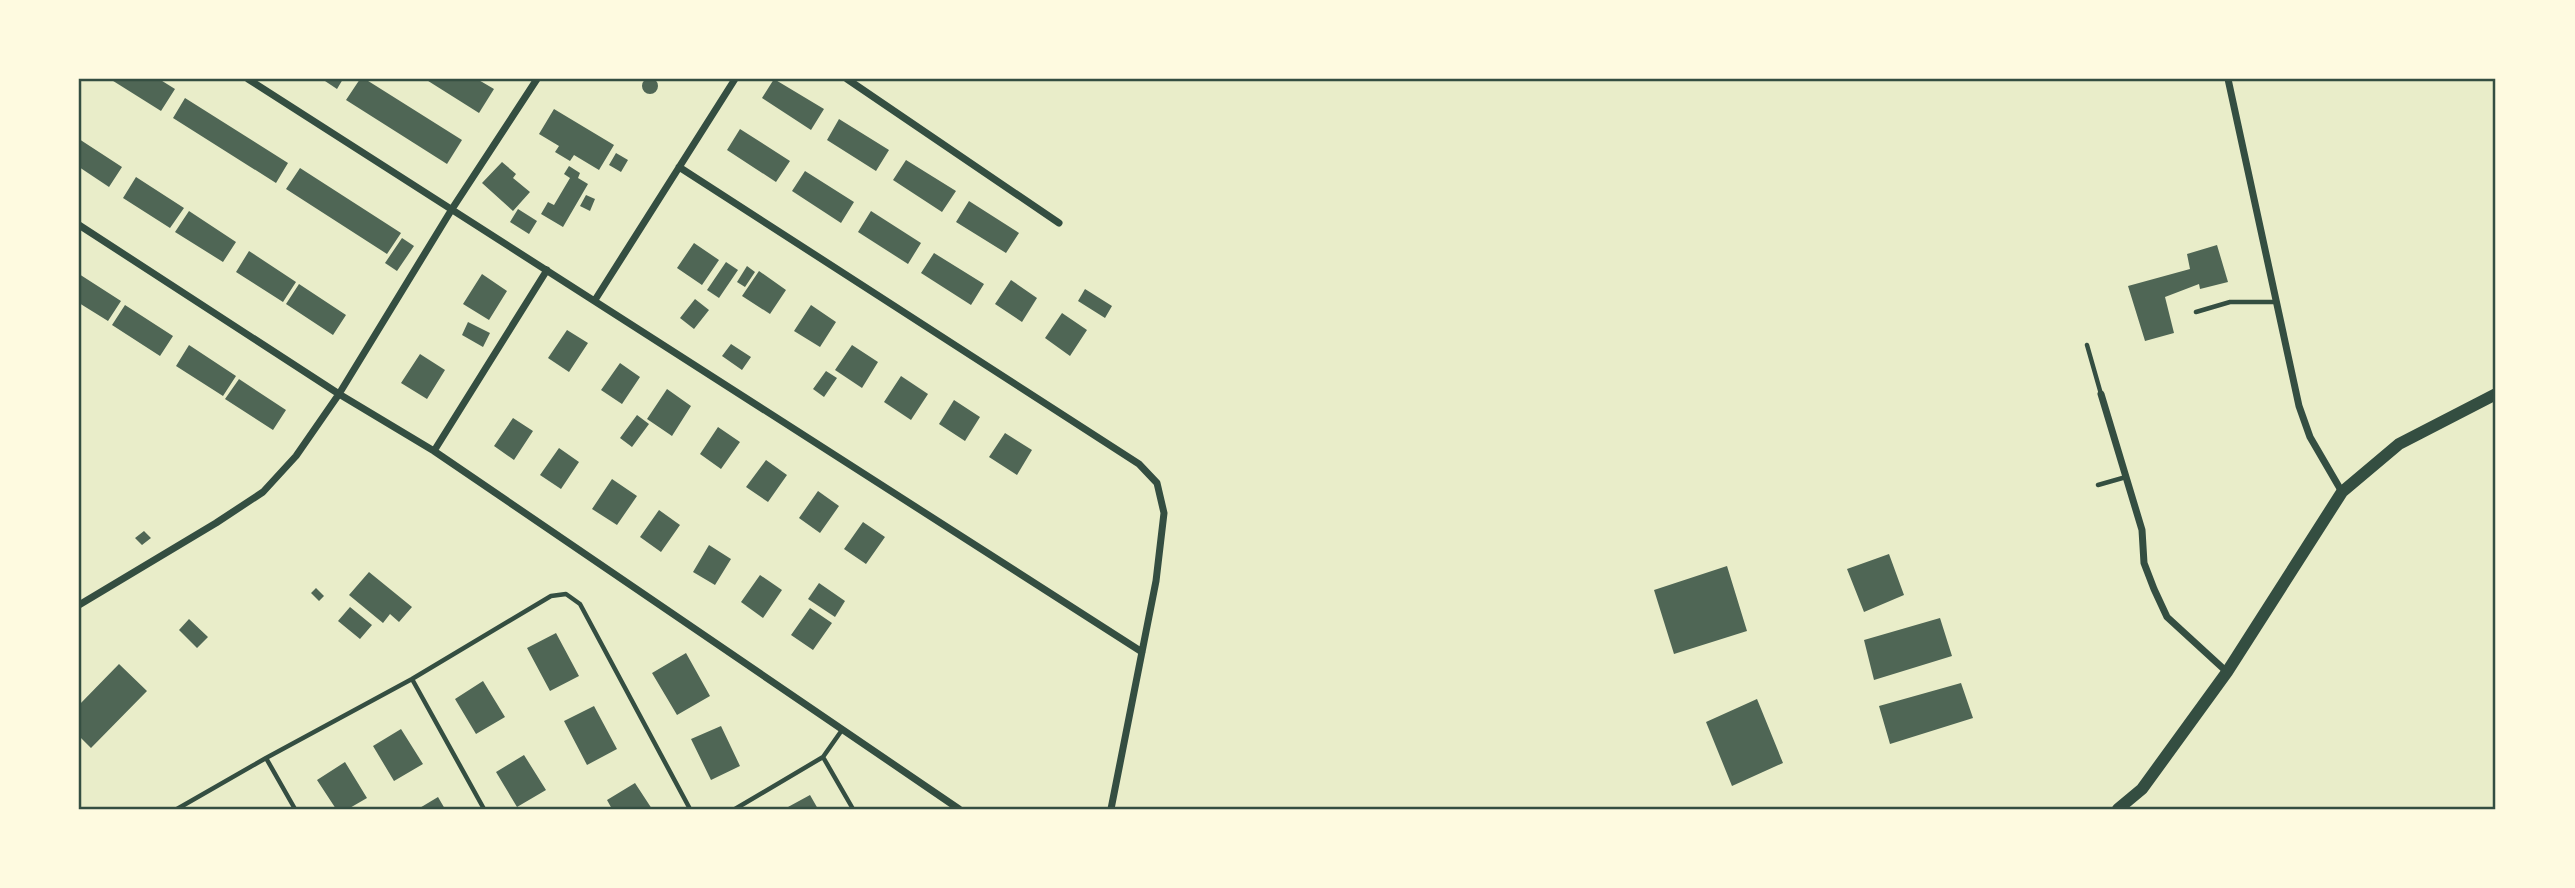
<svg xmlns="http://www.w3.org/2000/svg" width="2575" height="888" font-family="Manrope,sans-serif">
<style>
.building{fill:#4f6655}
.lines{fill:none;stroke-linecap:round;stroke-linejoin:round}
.service{stroke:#344e41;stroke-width:4.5}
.minor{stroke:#344e41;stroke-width:7}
.tertiary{stroke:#344e41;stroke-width:12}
.neatline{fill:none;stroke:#344e41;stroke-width:2.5}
</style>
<rect width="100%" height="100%" fill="#e9edc9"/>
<path class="building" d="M642 86a8 8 0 1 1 16 0a8 8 0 1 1-16 0Z
M110 79H159L175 89 161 111Z
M322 79H343L337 89Z
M360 79H365L462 140 447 164 346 100Z
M425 79H477L494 89 479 113Z
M774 79 824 109 811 130 762 98Z
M185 98 288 163 276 183 173 118Z
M554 109 614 145 599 170 574 155 570 161 555 152 559 146 539 134Z
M839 119 889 150 876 171 827 140Z
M740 129 790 161 776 182 727 150Z
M79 139 122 167 109 187 79 167Z
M616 153 628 160 621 172 609 165Z
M906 160 956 191 942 212 893 180Z
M502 162 516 174 513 178 530 192 513 211 482 183Z
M569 166 580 173 578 178 588 184 563 227 541 214 548 202 554 205 570 178 564 174Z
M300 168 401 233 387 254 286 189Z
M805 171 854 202 841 223 792 191Z
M136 177 184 208 170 228 123 198Z
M586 195 595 199 590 211 580 206Z
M969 201 1019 233 1006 253 956 222Z
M518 209 537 221 529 234 510 222Z
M189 211 236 242 223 262 175 232Z
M871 211 921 243 908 264 858 232Z
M402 238 414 246 397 271 385 263Z
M694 243 719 260 702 285 677 268Z
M2217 245 2228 282 2200 289 2199 284 2165 297 2174 333 2145 341 2128 286 2190 269 2187 254Z
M249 251 296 282 283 302 236 272Z
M934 253 984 284 971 305 921 273Z
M726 262 738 270 719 298 707 290Z
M747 266 755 272 745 287 737 282Z
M759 271 786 290 770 314 742 296Z
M79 274 121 301 108 321 79 303Z
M482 274 507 291 489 320 463 304Z
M1011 280 1037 298 1022 322 995 304Z
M299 284 346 315 333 335 286 304Z
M1085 289 1112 306 1105 318 1078 301Z
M695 299 709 310 694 329 680 318Z
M125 305 173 336 160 356 112 325Z
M811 305 836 322 820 347 794 331Z
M1062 313 1087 330 1070 356 1045 338Z
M468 322 490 333 483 347 462 335Z
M567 330 588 343 569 372 548 358Z
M731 344 751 357 742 370 722 356Z
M189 345 236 376 223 396 176 366Z
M852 345 878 362 862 388 835 370Z
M420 354 445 370 427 399 401 383Z
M620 363 640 377 622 404 601 390Z
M826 371 837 378 824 397 813 389Z
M901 376 928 394 911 420 884 402Z
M239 379 286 410 273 430 225 399Z
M667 389 691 406 672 436 647 419Z
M954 400 980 417 965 441 939 424Z
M637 415 649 424 632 447 620 438Z
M513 418 533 431 514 460 494 446Z
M718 427 740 442 721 469 700 454Z
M1005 433 1032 450 1017 475 989 457Z
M559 448 579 462 561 489 540 475Z
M766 460 787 475 768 502 746 487Z
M612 479 637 496 617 525 592 509Z
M818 491 839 506 820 533 799 518Z
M659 510 680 525 661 552 640 537Z
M863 522 885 537 866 564 844 549Z
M144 531 151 538 142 545 135 538Z
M709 545 731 559 715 585 693 572Z
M1889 554 1904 595 1864 612 1847 569Z
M1727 566 1747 631 1674 654 1654 590Z
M369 572 412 607 399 622 390 614 383 623 349 595Z
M760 575 782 590 763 618 741 602Z
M819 583 845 601 835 617 808 599Z
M316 588 324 596 319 601 311 593Z
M350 607 372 625 360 639 338 621Z
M810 608 832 623 813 650 791 635Z
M1940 618 1952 656 1874 680 1864 640Z
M189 619 208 637 197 648 179 630Z
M556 633 579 676 550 691 527 648Z
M686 653 710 696 677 715 652 673Z
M119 664 147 691 91 748 79 736V705Z
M483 681 505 717 476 734 455 699Z
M1961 683 1973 718 1890 744 1879 706Z
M1757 699 1783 763 1732 786 1706 722Z
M594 706 617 749 587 765 564 721Z
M721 726 740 766 711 780 691 739Z
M401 729 423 764 394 781 373 746Z
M524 755 546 790 517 807 496 772Z
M345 762 367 798 348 809H336L317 780Z
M635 783 652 809H612L607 800Z
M810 795 818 809H789L788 807Z
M438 797 445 809H418Z"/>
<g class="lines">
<path class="service" d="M2196 312 2230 302H2276
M2087 345 2101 394
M2098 485 2126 477
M412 679 484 809
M823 757 853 809
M266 758 295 809
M177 809 266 758 412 679 551 596 566 594 580 604 690 809
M735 809 823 757 842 730"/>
<path class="minor" d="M248 79 1142 652
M847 79 1059 223
M2228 79 2299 406 2310 437 2342 492
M679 167 1139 464 1157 483 1164 513 1156 581 1111 809
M79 225 339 394 434 451 959 809
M595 300 735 79
M2101 394 2142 530 2144 563 2154 589 2167 617 2227 672
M434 451 547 270
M79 605 216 523 263 492 296 456 339 394 452 209 537 79"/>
<path class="tertiary" d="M2118 809 2142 789 2227 672 2342 492 2399 444 2496 394"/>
</g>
<rect width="2575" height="888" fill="none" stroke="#fefae0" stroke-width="161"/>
<rect x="80" y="80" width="2414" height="728" class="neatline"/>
</svg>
